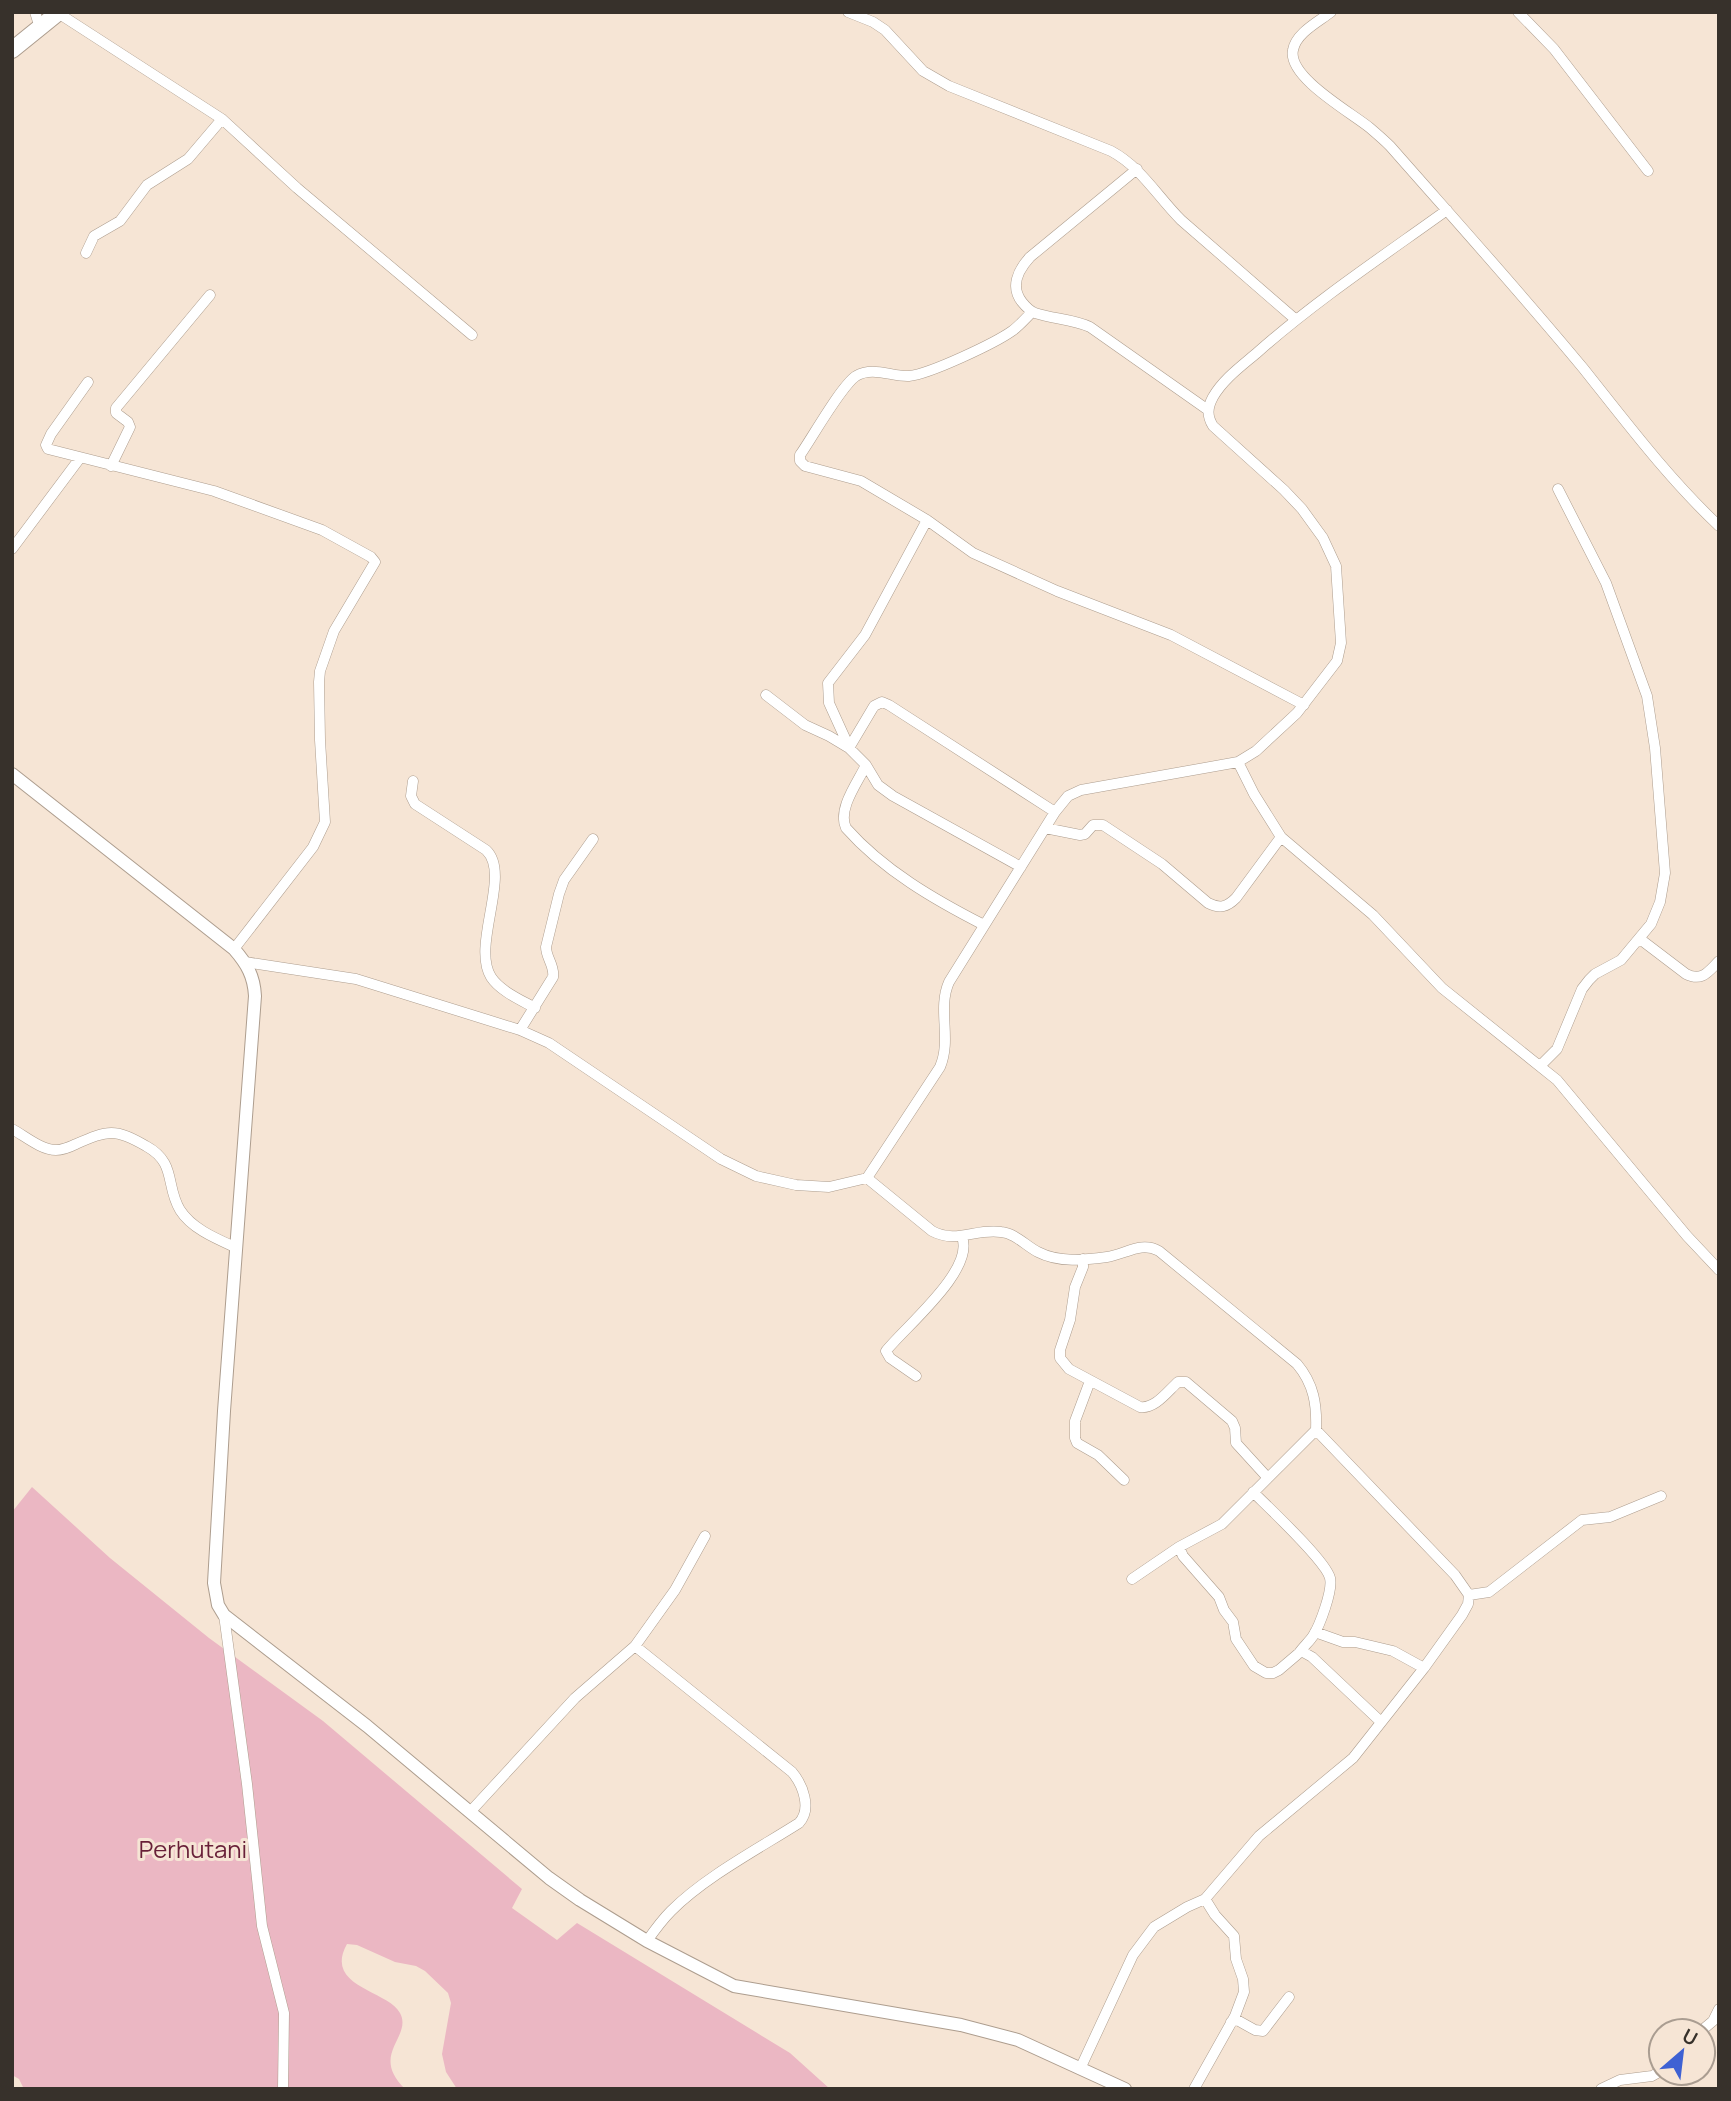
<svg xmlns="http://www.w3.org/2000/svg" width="1731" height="2101" font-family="Manrope,sans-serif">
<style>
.green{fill:#ebb7c3}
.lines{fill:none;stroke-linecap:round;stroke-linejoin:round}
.minor-casing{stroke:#ad9d8e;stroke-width:11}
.tertiary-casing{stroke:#ad9d8e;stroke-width:14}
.trunk-casing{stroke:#ad9d8e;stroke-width:18}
.minor{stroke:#fff;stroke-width:10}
.tertiary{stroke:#fff;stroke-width:12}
.trunk{stroke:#fff;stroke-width:16}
.labels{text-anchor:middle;stroke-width:6;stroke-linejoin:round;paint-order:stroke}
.park-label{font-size:24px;fill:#681f38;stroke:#f6e5d5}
</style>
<rect width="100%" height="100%" fill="#f6e5d5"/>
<path class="green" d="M32 1487 110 1558 209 1638 323 1721 522 1889 512 1908 557 1940 577 1923 790 2053 830 2089H457L446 2072 442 2054 451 2003 448 1993 425 1971 416 1966 395 1962 357 1945 347 1944C323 1987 388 1990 400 2013 413 2037 369 2054 405 2089H24L19 2079 12 2075V1512Z"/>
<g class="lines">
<defs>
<path id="minor" d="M35 12 40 28
M848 12 873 22 885 30 923 71 949 86 1111 151C1141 167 1157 196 1181 220L1295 319
M1331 12C1318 22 1296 33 1293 50 1287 77 1352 113 1370 128 1377 134 1384 140 1390 146 1455 220 1521 293 1583 368 1626 422 1668 478 1719 526
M1518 12 1554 49 1648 171
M58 13 222 119 297 188 472 335
M1137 169 1030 257C1018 270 1010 287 1022 302 1026 307 1030 311 1035 313 1053 319 1073 319 1090 327L1208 410
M86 253 94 236 120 221 147 185 188 159 222 119
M1032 312C1025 319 1019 326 1012 331 995 343 930 374 909 376 892 377 873 366 856 376 841 386 812 438 800 455V461L805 466 861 481 927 520 973 553 1057 591 1171 635 1304 705
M88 382 51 434 46 445 48 449 214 491 322 530 371 557 375 562 334 631 320 671 319 682 320 740 325 822 313 847 234 949
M111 466 130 427 128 422 116 413V408L210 295
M12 549 80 458
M766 695 805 725 829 736 849 748 866 765 878 785 893 796 1021 867
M849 747 829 703 828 683 865 635 927 520
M849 748 874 706 882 702 889 705 1055 812
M1238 762 1256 751 1297 713 1337 661 1341 643 1336 566 1323 538 1302 509 1284 490 1213 426C1207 416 1207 408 1213 397 1224 378 1243 365 1259 351 1317 300 1383 256 1447 210
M866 765C858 782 837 809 846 828 883 870 935 900 984 925
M413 781 411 796 415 804 486 850C512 874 471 945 491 977 500 991 521 1000 535 1008
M1045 828 1080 835 1085 834 1093 825H1103L1162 864 1208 903C1220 909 1227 907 1236 898L1281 837
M1640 939 1686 974C1702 982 1708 972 1719 961
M245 962 356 979 520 1030 549 1043 721 1159 756 1176 796 1185 829 1187 867 1178 940 1067C952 1039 937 1009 949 982L1055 812 1068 796 1081 790 1238 762 1254 794 1281 837 1373 915 1442 988 1557 1080 1687 1236 1719 1270
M520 1030 553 977C555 966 546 958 546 947L559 894 564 880 593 839
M1540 1066 1557 1049 1582 989 1589 980 1595 974 1621 960 1651 924 1660 902 1665 873 1655 748 1647 696 1606 583 1558 489
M12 1129C25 1136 41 1150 56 1150 63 1150 70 1147 76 1144 108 1130 115 1128 146 1146 177 1163 165 1185 180 1210 192 1229 217 1239 237 1248
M867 1178 932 1231C956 1244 976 1228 1001 1232 1015 1233 1026 1246 1038 1252 1059 1263 1085 1260 1107 1257 1126 1254 1141 1241 1159 1251L1297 1364C1314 1384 1317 1405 1316 1430L1455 1575 1469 1595 1468 1604 1462 1615 1424 1668 1353 1758 1259 1836 1205 1899 1187 1907 1154 1927 1133 1955 1080 2069
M1083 1259V1267L1075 1287 1070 1320 1060 1350V1358L1069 1369 1140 1407C1155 1409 1167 1392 1178 1382H1186L1232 1421 1235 1428 1236 1443 1267 1477
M916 1376 890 1358 886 1351C906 1326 975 1270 962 1237
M1090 1381 1075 1421V1438L1077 1443 1098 1455 1124 1480
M1253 1492C1268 1507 1326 1561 1330 1578 1333 1590 1320 1625 1313 1636 1309 1642 1303 1647 1299 1653
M1179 1547 1183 1556 1219 1597 1224 1610 1233 1622 1236 1639 1254 1666 1266 1673H1273L1279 1670 1299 1653 1303 1652 1312 1657 1381 1722
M1132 1579 1179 1547 1222 1524 1316 1430
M1469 1595 1489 1592 1582 1520 1610 1517 1661 1496
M224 1615 247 1784 262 1926 284 2013 283 2089
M1315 1632 1343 1642H1355L1393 1651 1424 1668
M635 1646 792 1772C803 1785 812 1809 799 1823 758 1849 705 1877 671 1911 662 1920 654 1931 647 1941
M470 1812 575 1698 635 1646 675 1590 705 1536
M1231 2022 1237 2020 1255 2030 1263 2031 1289 1997
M1701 2031 1713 2021 1719 2009
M1194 2089 1235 2016 1244 1992 1243 1979 1236 1959 1234 1936 1215 1915 1205 1899
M1601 2089 1620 2080 1652 2076 1661 2071"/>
<path id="tertiary" d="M12 774 234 949C247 964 254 976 255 996L224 1411 214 1583 218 1605 224 1615 367 1726 549 1878 580 1900 647 1941 734 1986 961 2025 1018 2040 1125 2089"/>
<path id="trunk" d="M12 50 59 12"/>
</defs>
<use href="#minor" class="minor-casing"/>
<use href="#tertiary" class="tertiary-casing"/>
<use href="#trunk" class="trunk-casing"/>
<use href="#minor" class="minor"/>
<use href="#tertiary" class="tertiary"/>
<use href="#trunk" class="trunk"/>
</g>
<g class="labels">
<g class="park-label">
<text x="193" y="1858">Perhutani</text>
</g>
</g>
<rect width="1731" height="2101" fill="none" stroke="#37312b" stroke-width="28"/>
<g transform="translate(1682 2052) rotate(28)"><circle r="33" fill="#f6e5d5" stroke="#aa9d91" stroke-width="2"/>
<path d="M0-5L12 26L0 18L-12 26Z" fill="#3e61d3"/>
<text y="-10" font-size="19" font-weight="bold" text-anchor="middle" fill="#37312b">U</text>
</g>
</svg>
